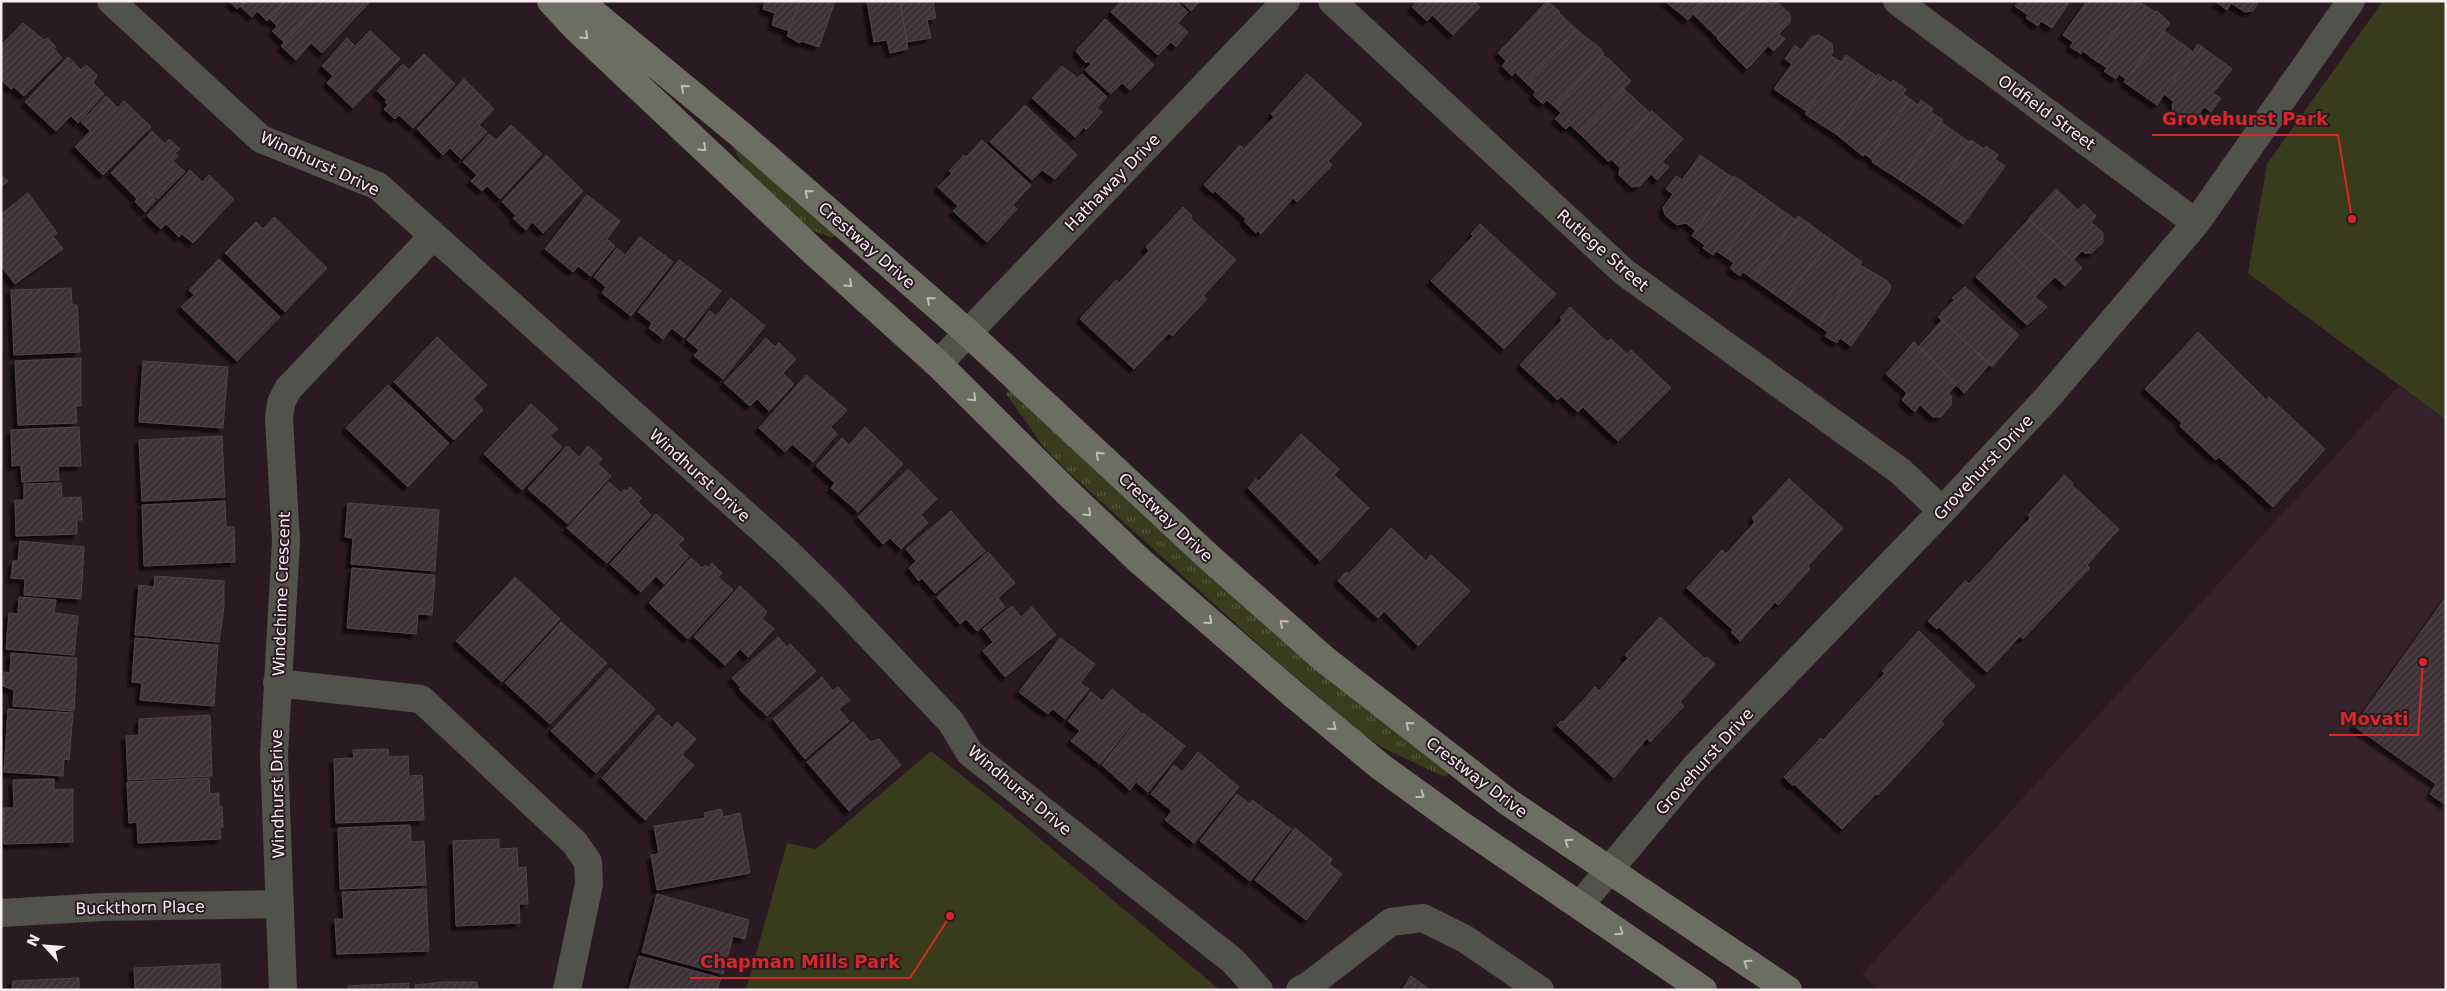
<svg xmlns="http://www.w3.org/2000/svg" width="2447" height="991" font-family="'DejaVu Sans',sans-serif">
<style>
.built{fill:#36222b}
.grass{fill:url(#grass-tufts)}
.park{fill:#393c1c}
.building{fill:url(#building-hatch);stroke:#52434a;filter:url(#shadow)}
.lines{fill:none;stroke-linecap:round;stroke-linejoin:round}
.street{stroke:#51524b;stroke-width:28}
.secondary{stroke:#6c6e63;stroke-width:28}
.oneway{stroke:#c0bbb9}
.labels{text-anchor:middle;stroke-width:4;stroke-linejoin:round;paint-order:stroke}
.street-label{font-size:16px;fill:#f8eef2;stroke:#291b21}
.leader{fill:none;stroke:#d62828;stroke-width:2}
.callout-dot{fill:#d62828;stroke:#291b21;stroke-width:2}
.callout-label{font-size:18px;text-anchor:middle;font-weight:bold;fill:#d62828;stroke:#291b21;stroke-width:4;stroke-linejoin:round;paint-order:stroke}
</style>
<defs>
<pattern id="grass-tufts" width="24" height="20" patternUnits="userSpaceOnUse" patternTransform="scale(1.25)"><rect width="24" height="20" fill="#393c1c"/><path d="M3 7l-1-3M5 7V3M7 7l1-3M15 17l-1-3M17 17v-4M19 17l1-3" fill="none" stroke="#56583d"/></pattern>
<pattern id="building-hatch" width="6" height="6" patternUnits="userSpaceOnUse" patternTransform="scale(1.25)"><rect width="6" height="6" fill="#3e3036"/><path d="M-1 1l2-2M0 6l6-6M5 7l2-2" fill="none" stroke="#51444a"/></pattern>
<filter id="shadow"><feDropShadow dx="-4.5" dy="4.5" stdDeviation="1" flood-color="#0009"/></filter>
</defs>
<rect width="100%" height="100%" fill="#291b21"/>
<path class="built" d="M2399 386 2446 420V990H1878L1862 974Z"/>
<path class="grass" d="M733 142 838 233 832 238 804 227 751 180 733 147Z
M1010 390 1449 773 1445 777 1385 749 1364 735 1278 662 1062 466 1043 446 1006 394Z"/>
<path class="park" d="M2383 1H2446V420L2248 273 2267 164Z
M931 751 1013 816 1220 990H746L787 843 816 849Z"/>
<path class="building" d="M229 1H245L237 9Z
M245 1H286L267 21 257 11 252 17 240 6Z
M286 1H323L284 42 272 31 277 26 270 19Z
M323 1H366L369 3 322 53 311 43 296 60 281 46Z
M765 1H800L789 31 772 25 775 13 763 9Z
M800 1H835L819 47 801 41 800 43 787 36Z
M867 1H900L908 49 890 53 887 40 874 42Z
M900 1H933L936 18 927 20 931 38 907 42Z
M1121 1H1176L1188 12 1178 23 1188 32 1176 47 1171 42 1158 55 1111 12Z
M1181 1H1200L1191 11Z
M1417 1H1474L1480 7 1453 35 1432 15 1427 21 1412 7Z
M1547 1 1560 12 1559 13 1577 30 1526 83 1515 72 1512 76 1502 66 1506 61 1498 53Z
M1665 1H1704L1688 20Z
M1704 1H1757L1718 38 1693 14Z
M1757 1H1767L1770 4 1778 3 1790 14V22L1779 34 1785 39 1774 51 1768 46 1747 69 1717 39Z
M2019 1H2070L2052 28 2041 21 2038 26 2026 18 2028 15 2015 6Z
M2087 1H2138L2095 60 2083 51 2081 54 2070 47 2073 42 2063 35Z
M2138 1 2155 12 2157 11 2170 23 2126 79 2119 74 2116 79 2104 71 2107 68 2095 60Z
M2215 1H2259L2253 11 2245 12 2231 3 2227 10Z
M1105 19 1154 65 1130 90 1122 83 1111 94 1085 70 1091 64 1088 61 1086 63 1076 51Z
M23 23 44 40 47 38 56 47 54 49 62 58 24 96 14 87 11 89 1 80V45Z
M1577 30 1600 48 1604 54 1555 107 1547 100 1543 104 1533 95 1536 92 1526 83Z
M370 31 400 59 353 108 327 83 333 76 322 66 347 38 355 46Z
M2164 31 2192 51 2157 105 2124 82Z
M1819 35 1832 44 1833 52 1831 56 1841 62 1806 111 1774 89 1792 64 1785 59 1795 45 1801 50 1811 37Z
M2198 44 2232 69 2213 93 2221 98 2211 112 2204 107 2194 121 2185 123 2173 113 2172 105 2174 102 2165 95Z
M424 54 455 84 413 128 399 115 395 119 384 109 388 105 385 102 387 100 377 91 403 64 409 70Z
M1846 55 1876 76 1836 134 1805 114Z
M1603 56 1608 58 1631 81 1580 134 1570 125 1566 129 1555 119 1561 113 1555 107Z
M68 57 81 70 86 65 97 75 93 83 104 94 78 123 71 116 56 131 25 102Z
M1062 66 1075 76 1076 79 1082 74 1107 97 1097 108 1102 112 1086 130 1084 127 1075 137 1032 98Z
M1307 74 1362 124 1328 161 1332 165 1297 202 1293 198 1261 234 1258 231 1256 233 1244 221 1246 219 1215 191 1213 193 1204 185 1240 145 1244 149 1274 117 1271 114Z
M1878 74 1891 83 1893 80 1906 89 1903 94 1910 99 1869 157 1864 154 1863 156 1836 134Z
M464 79 494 109 479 125 487 132 461 159 450 148 443 155 417 129Z
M1624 89 1650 113 1609 162 1580 134Z
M106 96 118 108 124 101 151 127 103 175 75 147 90 131 81 122Z
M1910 99 1918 105 1921 100 1933 109 1931 112 1943 120 1900 180 1872 162 1873 160 1869 157Z
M1025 105 1077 155 1055 179 1042 170 1032 180 990 142Z
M1652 111 1683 139 1662 162 1669 167 1657 180 1651 174 1640 186 1632 187 1619 175 1620 168 1611 159Z
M1941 122 1969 142 1930 200 1900 180Z
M511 125 542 154 500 199 487 186 482 191 471 181 477 175 463 162 489 134 496 140Z
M152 131 165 144 169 139 180 149 175 153 178 156 173 161 185 172 158 199 146 190 156 200 145 212 135 202 137 199 111 173Z
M982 140 1031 185 1013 205 1017 209 987 242 953 211 958 206 938 187 952 173 949 171 964 155 966 157Z
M1971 140 1984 149 1986 146 1998 155 1995 159 2005 166 1963 224 1930 200Z
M546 155 583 191 543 233 532 222 526 230 513 218 516 216 502 202Z
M1700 155 1733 178 1696 231 1686 223 1677 225 1665 215 1663 208 1673 194 1666 189 1676 176 1682 180Z
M190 170 202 182 209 175 234 199 193 243 182 234 179 237 166 224 161 229 147 216Z
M1 175 8 181 1 187Z
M1734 176 1765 198 1724 256 1716 251 1713 255 1703 248 1705 245 1692 236Z
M2056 189 2078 210 2084 204 2096 216 2091 222 2103 233V242L2092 253H2085L2082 251 2073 260 2028 219Z
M28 193 57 233 53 236 63 249 15 284 1 266V214Z
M587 195 620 221 607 239 615 246 591 276 578 266 573 272 545 249Z
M1765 198 1796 220 1753 279 1743 272 1740 276 1730 268 1734 263 1724 256Z
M1183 207 1192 216 1190 218 1236 260 1203 296 1207 299 1172 336 1169 333 1134 369 1080 319 1116 280 1119 283 1149 251 1146 247Z
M1798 216 1830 239 1784 301 1753 279Z
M274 217 327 268 285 312 225 253 256 222 263 229Z
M2029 219 2082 268 2065 286 2055 277 2045 286 2004 246Z
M1480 224 1556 294 1504 349 1431 281 1473 236 1471 234Z
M640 237 673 262 631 316 602 293 606 287 594 277 617 248 625 255Z
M1830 239 1862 262 1818 325 1784 301Z
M2004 246 2045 286 2035 297 2047 307 2027 325 1976 277Z
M219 259 280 317 237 361 181 307 194 295 189 290Z
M679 260 721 291 684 338 672 328 663 339 649 328 652 323 638 312Z
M1860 265 1886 280 1891 286 1889 292 1851 346 1840 338 1837 343 1825 336 1828 332 1818 325Z
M1965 287 2019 335 1992 367 1938 317 1954 300 1952 298Z
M71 288 72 305H77L80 352 14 355 11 290Z
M731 298 765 326 723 379 694 356 699 350 687 340 710 311 716 316Z
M1570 307 1607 342 1611 339 1627 354 1631 350 1671 388 1618 441 1583 407 1578 412 1561 396 1558 400 1520 365 1562 320 1560 318Z
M1942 320 1990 364 1964 393 1919 346Z
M2198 332 2266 400 2269 397 2325 449 2273 507 2219 457 2216 460 2180 426 2182 423 2145 389Z
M437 337 487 385 473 399 483 410 454 440 394 382Z
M766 338 775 347 779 343 796 359 783 373 794 384 769 411 757 399 750 406 724 383Z
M1914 342 1956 385 1948 394 1952 397 1951 405 1941 417H1933L1920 405 1915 412 1902 400 1907 393 1886 374Z
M81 358V406H76L77 423 18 425 15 361Z
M143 361 228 367 223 428 139 422Z
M806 375 847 410 831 427 837 434 813 462 792 444 785 452 759 428Z
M388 385 449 443 408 487 346 428Z
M531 404 558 429 550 436 562 447 522 490 484 454Z
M79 427 81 466H58L59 480 22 482 21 465 12 466 11 430Z
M865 427 903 464 858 512 831 488 835 483 816 466 842 438 849 445Z
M1301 434 1339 469 1334 475 1369 508 1320 561 1248 488 1256 479 1259 481Z
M222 436 225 497 142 501 139 440Z
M567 446 579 457 588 446 602 459 598 464 611 476 568 524 528 489Z
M908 469 937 499 921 515 928 523 901 549 890 538 883 544 858 517Z
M2064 475 2073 483 2072 485 2119 529 2087 565 2090 568 2023 639 2020 636 1987 672 1939 627 1937 629 1928 621 1965 581 1969 584 2030 518 2028 515Z
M1789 479 1843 528 1808 566 1810 569 1778 605 1775 602 1740 641 1731 632 1733 630 1687 588 1722 550 1726 554 1755 522 1752 518Z
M609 482 621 493 624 489 627 491 630 487 641 498 638 502 651 515 607 563 567 528Z
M61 483 62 498 81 497 82 520H77V534L16 536 15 500H24V484Z
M225 501 226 527H234L235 562 144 566 142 505Z
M348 503 439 510 435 571 351 564 353 538 345 537Z
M951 511 985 551 935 593 922 578 919 581 909 568 916 561 906 549Z
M656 514 684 539 678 545 689 556 664 584 656 576 641 592 610 564Z
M1391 528 1426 561 1431 555 1470 591 1418 646 1384 611 1378 618 1338 581 1346 572 1349 574Z
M20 541 84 547 81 599 24 595 25 579 11 578 13 561H18Z
M988 552 1015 583 998 598 1005 607 977 631 966 619 960 624 937 597Z
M691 558 702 568 705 565 709 568 712 563 722 573 718 577 733 590 688 639 649 603Z
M352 568 435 575 432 615 418 614 416 634 347 628Z
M155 576 224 581V607L219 642 135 635 139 585 154 587Z
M515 577 560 619 502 682 456 641Z
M740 586 767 612 762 618 774 629 748 657 740 649 725 665 694 637Z
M19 597 56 600 54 613 78 616 74 655 6 649 9 613 18 614Z
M2446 597V805L2430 794 2436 784 2354 726Z
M1012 606 1021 617 1032 607 1056 635 1005 677 983 651 993 642 983 629Z
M1660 617 1705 659 1707 657 1715 664 1680 702 1684 706 1650 742 1647 738 1614 778 1557 725 1561 721 1563 722 1595 687 1599 691 1628 658 1625 655Z
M561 622 607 663 550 724 505 683Z
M1919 631 1975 686 1941 721 1944 724 1878 795 1876 794 1842 829 1794 784 1793 786 1784 777 1821 738 1823 740 1885 673 1882 671Z
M778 637 787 647 790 644 816 671 767 716 739 689 741 688 732 678Z
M135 638 218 645 214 706 140 700 142 683 132 682Z
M1060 638 1095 664 1080 683 1089 689 1065 719 1053 709 1048 714 1019 692Z
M11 653 77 658 74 711 13 706 14 690 3 686 4 672 10 673Z
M610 668 655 709 596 773 551 731Z
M822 677 833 691 838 687 850 700 839 709 849 721 805 759 773 719Z
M1112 689 1141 713 1100 764 1071 741 1080 731 1068 721 1091 692 1102 701Z
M8 709 73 713 69 760 64 759 63 776 4 772Z
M1143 713 1185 746 1148 792 1136 782 1130 790 1102 765Z
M210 715 212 776 128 780 126 736 139 735V719Z
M658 715 672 728 677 722 696 739 682 755 694 765 645 820 602 778Z
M853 722 870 742 879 739 901 765 849 811 807 762Z
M388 749 389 757 408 756 409 776 422 775 424 820 336 823 334 759 354 758 353 750Z
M1198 752 1239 787 1194 843 1165 820 1172 811 1151 794 1174 765 1182 772Z
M209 778 210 794 219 793V807L222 806 223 827H220L221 839 138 843 137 822 129 823 127 782Z
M54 779V790L73 789V842L4 844 3 808H14L13 780Z
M1237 794 1250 804 1252 800 1291 829 1250 881 1200 841Z
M721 809 723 817 740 813 750 873 657 890 651 855 659 854 654 826 705 818 704 813Z
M410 825 411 842 424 841 426 885 340 889 338 828Z
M1295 828 1332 859 1329 864 1342 874 1306 920 1255 880Z
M499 839V849L517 848 518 868 526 867 528 904H519L520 923 456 926 453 841Z
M426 889 429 951 337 954 335 919H344L342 892Z
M657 894 749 920 745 939 733 936 723 974 642 952Z
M639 956 721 978 717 990H629Z
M220 964 221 990H135L134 968Z
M1411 976 1430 990H1402Z
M79 978V990H12L13 981Z
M443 982H477L478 990H415V985Z
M409 983V990H348V986Z"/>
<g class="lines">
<path class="street" d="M111 1 261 139 378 186 786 551 831 595 951 722 970 753 1233 961 1259 990
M1332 1 1624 272 1900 471 1942 511
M1897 1 2196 223
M938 364 1286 1
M277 683 421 699 575 843 588 862 589 884 567 990
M1580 905 1695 767 1942 511 2048 397 2196 223 2351 1
M1 913 103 907 279 904
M283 990 274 755 286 541 279 419 281 403 288 389 433 236
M1300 990 1308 986 1391 922 1423 918 1465 939 1540 990"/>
<path class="secondary" d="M551 1 575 27 813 251 938 364 1068 493 1141 562 1293 694 1381 767 1457 822 1703 990
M579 1 741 135 967 332 1212 560 1324 659 1508 802 1788 990"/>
</g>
<defs><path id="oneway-chevron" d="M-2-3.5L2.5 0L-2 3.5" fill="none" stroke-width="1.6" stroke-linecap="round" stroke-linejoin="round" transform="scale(1.25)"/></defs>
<g class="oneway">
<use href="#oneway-chevron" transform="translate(585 36) rotate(43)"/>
<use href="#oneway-chevron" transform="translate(684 88) rotate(-140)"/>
<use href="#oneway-chevron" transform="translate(703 148) rotate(43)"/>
<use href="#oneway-chevron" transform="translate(808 193) rotate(-139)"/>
<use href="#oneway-chevron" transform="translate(849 284) rotate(42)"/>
<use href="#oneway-chevron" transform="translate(930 300) rotate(-139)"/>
<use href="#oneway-chevron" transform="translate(973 398) rotate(44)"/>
<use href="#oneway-chevron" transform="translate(1099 455) rotate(-137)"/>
<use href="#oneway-chevron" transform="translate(1088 513) rotate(43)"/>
<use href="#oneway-chevron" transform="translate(1209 621) rotate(41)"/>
<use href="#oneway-chevron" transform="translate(1283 623) rotate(-138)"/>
<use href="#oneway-chevron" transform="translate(1409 725) rotate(-140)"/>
<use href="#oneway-chevron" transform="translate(1333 727) rotate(39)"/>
<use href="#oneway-chevron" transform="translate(1421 795) rotate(36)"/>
<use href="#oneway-chevron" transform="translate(1568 842) rotate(-146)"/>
<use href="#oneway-chevron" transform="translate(1620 932) rotate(35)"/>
<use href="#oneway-chevron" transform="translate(1747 963) rotate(-146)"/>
</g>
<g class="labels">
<g class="street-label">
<text transform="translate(2047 112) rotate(36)" y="6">Oldfield Street</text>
<text transform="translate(320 163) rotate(25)" y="6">Windhurst Drive</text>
<text transform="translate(1112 182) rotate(-46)" y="6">Hathaway Drive</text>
<text transform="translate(867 245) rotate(41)" y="6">Crestway Drive</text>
<text transform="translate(1603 250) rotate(41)" y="6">Rutlege Street</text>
<text transform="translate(1983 467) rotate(-47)" y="6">Grovehurst Drive</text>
<text transform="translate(700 475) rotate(42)" y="6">Windhurst Drive</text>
<text transform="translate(1166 517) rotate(43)" y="6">Crestway Drive</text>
<text transform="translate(281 594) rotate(-88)" y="6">Windchime Crescent</text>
<text transform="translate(1704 761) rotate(-48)" y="6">Grovehurst Drive</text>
<text transform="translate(1477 777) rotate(37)" y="6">Crestway Drive</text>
<text transform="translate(1020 790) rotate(40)" y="6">Windhurst Drive</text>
<text transform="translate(277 794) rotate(-91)" y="6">Windhurst Drive</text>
<text transform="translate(140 907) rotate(-1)" y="6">Buckthorn Place</text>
</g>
</g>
<path class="leader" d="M2352 219L2338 135H2152M2423 662L2418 735H2329M950 916L910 978H690"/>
<g class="callout-dot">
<circle cx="2352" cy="219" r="5"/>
<circle cx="2423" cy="662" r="5"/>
<circle cx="950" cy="916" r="5"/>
</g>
<g class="callout-label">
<text x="2245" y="125">Grovehurst Park</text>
<text x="2374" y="725">Movati</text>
<text x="800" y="968">Chapman Mills Park</text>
</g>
<rect width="2447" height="991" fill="none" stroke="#f8eef2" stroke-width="5"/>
<g transform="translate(45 946) rotate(296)" stroke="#291b21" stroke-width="4" paint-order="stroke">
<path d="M0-4L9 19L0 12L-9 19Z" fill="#f8eef2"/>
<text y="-8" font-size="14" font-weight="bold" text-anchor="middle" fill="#f8eef2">N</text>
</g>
</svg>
